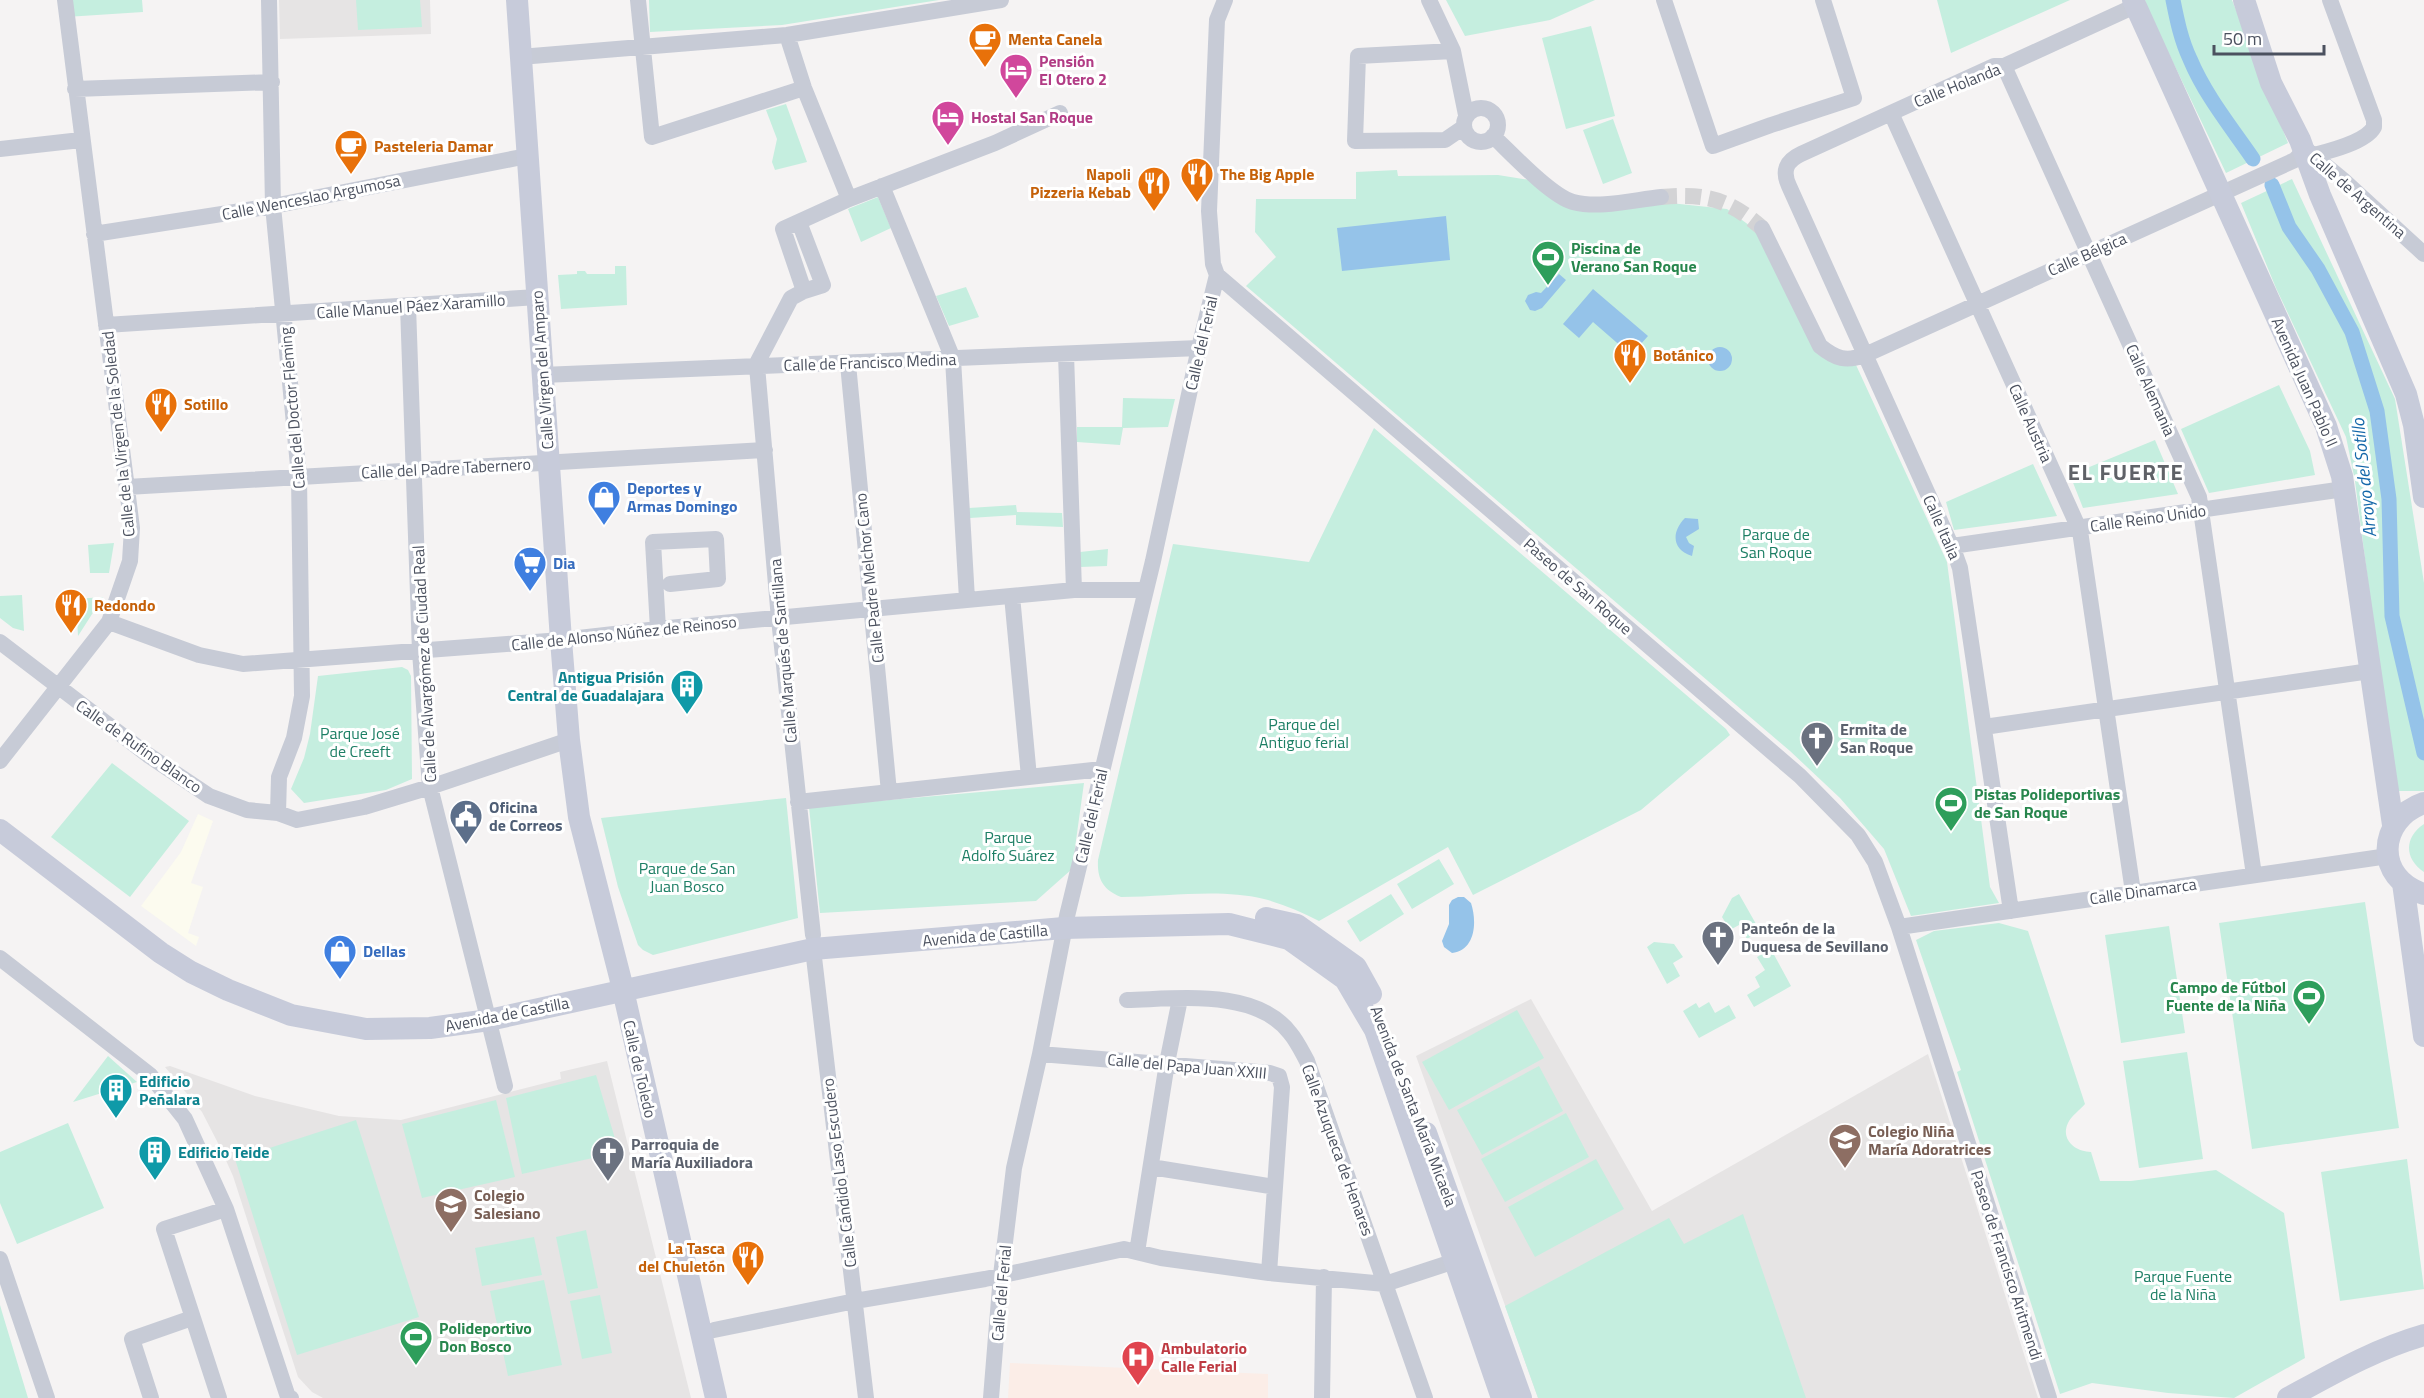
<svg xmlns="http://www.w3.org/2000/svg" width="2424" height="1398" font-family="'Titillium Web',sans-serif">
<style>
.commercial{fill:#fcfbef}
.education{fill:#e6e4e4}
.medical{fill:#fbede7}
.green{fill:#c5eedf}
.water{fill:#95c3e9}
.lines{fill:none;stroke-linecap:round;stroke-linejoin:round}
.canal{stroke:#95c3e9;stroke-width:15}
.street-tunnel{stroke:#d3d3d5;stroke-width:16;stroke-dasharray:16 8;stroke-linecap:butt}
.street{stroke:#c7cbd6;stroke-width:16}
.secondary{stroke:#c7cbda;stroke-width:22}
.labels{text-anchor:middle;stroke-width:6;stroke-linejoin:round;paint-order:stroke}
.food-label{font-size:16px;font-weight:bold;fill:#c56008;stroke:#fff;text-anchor:start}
.hotel-label{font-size:16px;font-weight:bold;fill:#b23c85;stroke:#fff;text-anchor:start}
.street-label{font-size:16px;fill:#4b515f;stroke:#fff}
.leisure-label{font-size:16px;font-weight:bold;fill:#27864d;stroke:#fff;text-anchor:start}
.shop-label{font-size:16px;font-weight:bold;fill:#366cbe;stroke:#fff;text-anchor:start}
.park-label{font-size:16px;fill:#1d7f65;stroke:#fff}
.culture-label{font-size:16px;font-weight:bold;fill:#0d838f;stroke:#fff;text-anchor:start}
.worship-label{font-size:16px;font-weight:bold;fill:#5b616d;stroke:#fff;text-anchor:start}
.service-label{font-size:16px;font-weight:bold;fill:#4e5e75;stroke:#fff;text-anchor:start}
.education-label{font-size:16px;font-weight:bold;fill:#785e54;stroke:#fff;text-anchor:start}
.health-label{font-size:16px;font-weight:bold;fill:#be3a42;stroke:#fff;text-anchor:start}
.water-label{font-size:18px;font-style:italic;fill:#1467a9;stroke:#fff}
.district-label{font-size:22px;font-weight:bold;letter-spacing:1.5px;fill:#5f6167;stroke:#fff}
</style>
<rect width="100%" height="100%" fill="#f5f3f3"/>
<path class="commercial" d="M198 814 213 821 191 883 203 887 188 933 199 937 196 946 141 906 181 852Z"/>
<path class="education" d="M279 0H430L431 34 280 39Z
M1531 999 1652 1211 1928 1054 2038 1398H1538L1416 1056Z
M607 1061 691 1398H323L312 1392 298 1377 233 1176 219 1145 202 1112 165 1067 170 1066 255 1096 339 1116 401 1120 561 1079 560 1072Z"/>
<path class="medical" d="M1010 1363 1268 1374V1398H1008Z"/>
<path class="green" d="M65 0H142L143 12 66 17Z
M356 0H420L422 27 358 30Z
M649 0H939L782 25 650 32Z
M1446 0H1595L1550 20 1465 36Z
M1937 0H2070L1951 53Z
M2145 0H2232L2288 143 2226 173 2147 8Z
M1591 26 1615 116 1566 129 1542 38Z
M786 104 807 162 775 170 772 162 777 139 766 110Z
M1613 119 1632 173 1603 184 1583 130Z
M1397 170 1398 176 1498 175 1536 181 1580 210 1670 203 1727 209 1757 231 1806 331 1856 365 1947 562 1990 887 1999 903 1911 916 1884 849 1840 798 1790 751 1246 286 1276 257 1255 232 1256 199H1356V172Z
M2292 179 2395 399 2424 583V791H2395L2355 481 2346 437 2276 288 2241 203Z
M878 197 891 228 861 242 848 209Z
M615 266H626L627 305 561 309 558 275 577 274V271H585L587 274H615Z
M966 287 979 317 949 326 936 296Z
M2279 385 2310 451 2315 475 2209 493 2181 429Z
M1123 398 1175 399 1168 427 1123 428 1120 445 1077 442V427H1122Z
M1374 428 1726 729 1730 735 1641 810 1473 895 1448 847 1319 921C1302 912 1283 904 1264 899 1218 888 1168 897 1121 897 1103 890 1097 879 1098 860L1173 544 1309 562Z
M2155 440 2178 494 2083 508 2070 475Z
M2033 464 2057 516 1954 530 1946 502Z
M1016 505 1017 512 1062 513 1063 527 1016 525V515L970 518 969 508Z
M114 543 109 573H90L88 545Z
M1108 549 1107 566 1080 567V552Z
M22 595 24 631 13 628 0 618V596Z
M103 597 78 636 76 599Z
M402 667 408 670 411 676 412 779 386 790 304 803 291 789 304 758 310 734 318 676Z
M112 763 189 821 130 897 51 837Z
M1084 783 1072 869 1036 901 820 913 809 807Z
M786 798 798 918 653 955 643 950 638 945 618 887 601 818Z
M2424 824V872C2404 859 2404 837 2424 824Z
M1439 859 1454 884 1412 909 1397 884Z
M1391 894 1404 914 1360 942 1347 921Z
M1739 894 1760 931 1747 939 1739 925 1730 930 1722 917 1732 898Z
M2365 902 2399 1128 2252 1149 2219 923Z
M1999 923 2028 931 2085 1104C2080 1110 2071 1116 2068 1123 2060 1140 2076 1152 2091 1152L2100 1181H2131L2216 1170 2284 1213 2305 1358 2234 1398 2168 1393 2092 1383 2060 1394 1957 1072 1961 1070 1916 940 1934 931Z
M2169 926 2185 1033 2121 1043 2105 935Z
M1654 942 1674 944 1683 957 1673 963 1680 976 1667 984 1647 947Z
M1771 949 1791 986 1754 1007 1747 995 1760 987 1755 977 1765 970 1757 957Z
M1709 1002 1715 1013 1729 1005 1736 1018 1699 1038 1683 1011 1696 1003 1699 1008Z
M1517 1010 1544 1058 1449 1110 1422 1062Z
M2187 1052 2203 1159 2139 1168 2123 1061Z
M108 1056 137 1082 73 1102Z
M1539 1066 1563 1111 1482 1155 1457 1110Z
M596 1075 619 1152 522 1174 506 1098Z
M496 1100 515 1177 422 1198 402 1124Z
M1566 1113 1589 1157 1505 1202 1481 1159Z
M356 1120 419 1317 297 1355 235 1159Z
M68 1123 104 1208 17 1244 0 1203V1152Z
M1596 1159 1624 1209 1535 1257 1508 1207Z
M2407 1159 2424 1289 2340 1301 2321 1172Z
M1743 1214 1806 1398H1538L1505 1306 1669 1218 1684 1244Z
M586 1230 598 1288 568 1294 556 1237Z
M534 1237 542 1275 482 1286 475 1248Z
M544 1280 562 1365 508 1376 490 1291Z
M600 1295 612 1353 582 1359 570 1301Z
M0 1305 2 1312 28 1398H0Z"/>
<path class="water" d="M1446 216 1450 260 1342 271 1337 228Z
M1559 274 1566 280 1542 308 1535 311 1530 310 1525 301 1528 295 1536 292 1541 293Z
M1593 289 1648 336 1631 355 1593 322 1579 338 1563 324Z
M1708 359a12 12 0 1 1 24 0a12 12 0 1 1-24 0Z
M1685 518 1698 519 1699 529 1686 537 1689 543 1694 546 1692 556C1672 550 1671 532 1685 518Z
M1458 897H1464L1471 903C1477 921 1476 950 1452 953L1444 947 1442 941 1449 924V905L1452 900Z"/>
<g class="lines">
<path class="canal" d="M2173 0C2177 20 2181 40 2190 59 2205 95 2231 127 2253 159
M2272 185 2289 227 2318 269 2352 332 2377 411 2389 499 2392 616 2424 753"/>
<path class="street-tunnel" d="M1661 197C1705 193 1729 199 1762 228"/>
<path class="street" d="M269 0 273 206 299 476 302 696 294 738 279 777 278 813
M638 0 652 137 804 88
M1429 0 1453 51 1466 115
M1664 0 1713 146 1771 125 1854 98 1823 0
M787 35 804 88 849 199
M1453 51 1358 56 1355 141 1445 140 1464 127
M520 57 787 35 1001 0
M2004 66 2199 497 2254 875
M75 89 272 82
M1464 125a17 17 0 1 1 34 0a17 17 0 1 1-34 0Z
M1891 113 2080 531 2133 892
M1493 136C1511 153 1551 196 1573 202 1600 209 1633 200 1661 197
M0 149 81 140
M2314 155C2330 151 2366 142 2374 127V120L2330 0
M882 186 953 359 967 599
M799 222 823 285 804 291
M1762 228 1820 346C1836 359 1846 362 1865 355L2295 160 2300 155 2303 147 2343 180 2424 254
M94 234 273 206 527 156
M1217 275 1800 776 1858 835 1875 862 1899 927 2049 1398
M408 306 420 652 430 787 505 1086
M106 325 537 297
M1066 354 1074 590
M848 364 889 792
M757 366 779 619 813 935
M755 367 791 298 804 291 783 229 849 199 995 143 1060 113
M542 375 1199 348
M127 487 765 450
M1952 546 2344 489
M1012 596 1029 777
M109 622 199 655 243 664 561 640 658 629 1074 590H1145
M658 629 653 542 716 539 718 579 670 584
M0 642 148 755 209 796 247 810 278 813 297 820 364 807 430 787 569 740
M1984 727 2370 671
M0 761 109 622 130 561 132 528 65 0
M798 802 1102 769
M2011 911 1960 568 1955 554 1789 186C1782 171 1786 161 1801 154L1994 66H2004L2135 6
M1899 927 2388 856
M813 949 866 1398
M0 958 150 1075 185 1119 226 1209 288 1397 291 1398
M1127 1000C1177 999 1256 988 1290 1033 1297 1041 1302 1052 1307 1061L1425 1398
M1040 1054 1270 1073 1279 1076 1282 1087 1269 1273
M1151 1167 1275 1187
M1137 1252 1167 1063 1180 999
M0 1259 47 1398
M714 1330 855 1301 985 1279 1124 1249 1161 1258 1269 1273 1385 1284 1464 1258
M151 1398 132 1339 192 1318
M219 1398 164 1229 226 1209
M991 1398 1001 1275 1014 1168 1040 1054 1067 916 1153 561 1199 348 1217 275 1213 264 1209 211 1217 20 1225 0
M1322 1398 1324 1277"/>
<path class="secondary" d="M517 0 561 640 569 740 579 817 620 977 716 1398
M2133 0 2326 426 2342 476 2393 825
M2244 0 2271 83 2300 140 2320 195 2406 394 2414 425 2424 497
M2424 803C2377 819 2374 879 2424 894
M0 830 161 953 191 972 228 990 291 1015 366 1029 430 1028 489 1020 813 949 1064 928 1229 924 1289 939 1345 979 1375 1030 1502 1398
M2403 883 2424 1036
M1266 918 1297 925 1356 967 1371 994
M1426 1133 1521 1398
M2288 1398C2332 1374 2375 1349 2424 1335"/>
</g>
<defs>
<symbol id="cafe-pin" viewBox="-11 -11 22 30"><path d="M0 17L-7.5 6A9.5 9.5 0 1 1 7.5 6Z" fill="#e8710a" stroke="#fff"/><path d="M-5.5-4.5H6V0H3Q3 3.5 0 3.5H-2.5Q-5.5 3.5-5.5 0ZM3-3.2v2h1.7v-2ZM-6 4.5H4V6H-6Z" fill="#fff"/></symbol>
<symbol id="hotel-pin" viewBox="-11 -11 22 30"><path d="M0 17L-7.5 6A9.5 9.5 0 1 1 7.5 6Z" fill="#d1479c" stroke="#fff"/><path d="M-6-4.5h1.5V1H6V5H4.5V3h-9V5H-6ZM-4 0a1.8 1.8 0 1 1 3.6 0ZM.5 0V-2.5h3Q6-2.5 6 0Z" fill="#fff"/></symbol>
<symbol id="restaurant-pin" viewBox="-11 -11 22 30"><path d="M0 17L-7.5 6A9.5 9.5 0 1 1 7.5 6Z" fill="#e8710a" stroke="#fff"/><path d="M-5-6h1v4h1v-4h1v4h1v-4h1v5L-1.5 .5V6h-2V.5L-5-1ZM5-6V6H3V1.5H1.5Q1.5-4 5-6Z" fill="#fff"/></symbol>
<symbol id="stadium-pin" viewBox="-11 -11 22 30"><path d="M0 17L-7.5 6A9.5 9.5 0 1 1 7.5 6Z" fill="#2e9e5b" stroke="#fff"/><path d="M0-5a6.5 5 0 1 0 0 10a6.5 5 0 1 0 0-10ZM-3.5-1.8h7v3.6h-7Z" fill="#fff"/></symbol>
<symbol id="shop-pin" viewBox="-11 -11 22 30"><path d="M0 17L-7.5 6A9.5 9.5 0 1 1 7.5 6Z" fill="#3f7fe0" stroke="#fff"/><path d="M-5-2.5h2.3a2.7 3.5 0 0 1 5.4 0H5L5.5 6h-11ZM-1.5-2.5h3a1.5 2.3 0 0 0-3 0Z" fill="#fff"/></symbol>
<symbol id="supermarket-pin" viewBox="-11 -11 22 30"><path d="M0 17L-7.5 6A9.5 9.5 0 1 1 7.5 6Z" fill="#3f7fe0" stroke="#fff"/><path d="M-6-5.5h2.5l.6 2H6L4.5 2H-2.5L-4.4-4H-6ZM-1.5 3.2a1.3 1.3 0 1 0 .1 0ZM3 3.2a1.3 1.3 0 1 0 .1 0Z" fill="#fff"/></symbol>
<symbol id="building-pin" viewBox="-11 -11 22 30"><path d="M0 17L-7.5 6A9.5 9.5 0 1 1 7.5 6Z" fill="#0f9aa8" stroke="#fff"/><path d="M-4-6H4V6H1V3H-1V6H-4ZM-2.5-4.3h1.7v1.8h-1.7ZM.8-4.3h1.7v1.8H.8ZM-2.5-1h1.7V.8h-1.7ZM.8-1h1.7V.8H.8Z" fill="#fff"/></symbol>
<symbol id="church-pin" viewBox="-11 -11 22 30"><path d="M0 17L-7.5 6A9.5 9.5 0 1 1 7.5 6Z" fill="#6b7280" stroke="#fff"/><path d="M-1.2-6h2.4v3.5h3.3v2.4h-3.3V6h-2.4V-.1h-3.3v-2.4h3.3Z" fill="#fff"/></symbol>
<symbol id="civic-pin" viewBox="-11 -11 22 30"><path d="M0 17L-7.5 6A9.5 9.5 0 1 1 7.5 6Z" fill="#5c6f8a" stroke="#fff"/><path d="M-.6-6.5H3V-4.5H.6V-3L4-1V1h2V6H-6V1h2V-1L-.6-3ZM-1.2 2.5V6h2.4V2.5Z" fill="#fff"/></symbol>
<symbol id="school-pin" viewBox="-11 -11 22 30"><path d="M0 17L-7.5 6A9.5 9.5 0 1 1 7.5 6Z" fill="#8d6e63" stroke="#fff"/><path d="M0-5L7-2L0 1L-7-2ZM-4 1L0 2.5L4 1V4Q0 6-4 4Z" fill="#fff"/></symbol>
<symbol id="hospital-pin" viewBox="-11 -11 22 30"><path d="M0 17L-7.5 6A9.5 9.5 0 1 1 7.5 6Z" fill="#e0444e" stroke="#fff"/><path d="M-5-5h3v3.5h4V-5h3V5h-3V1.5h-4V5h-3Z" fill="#fff"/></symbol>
</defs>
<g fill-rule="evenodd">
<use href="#cafe-pin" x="966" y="20" width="38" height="52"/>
<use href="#hotel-pin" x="997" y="51" width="38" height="52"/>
<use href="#hotel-pin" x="929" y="98" width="38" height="52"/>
<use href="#cafe-pin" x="332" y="127" width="38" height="52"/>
<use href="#restaurant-pin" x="1178" y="155" width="38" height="52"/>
<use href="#restaurant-pin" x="1135" y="164" width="38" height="52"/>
<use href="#stadium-pin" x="1529" y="238" width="38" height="52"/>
<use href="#restaurant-pin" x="1611" y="336" width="38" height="52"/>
<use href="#restaurant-pin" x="142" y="385" width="38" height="52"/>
<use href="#shop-pin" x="585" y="478" width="38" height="52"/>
<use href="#supermarket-pin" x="511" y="544" width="38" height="52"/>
<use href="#restaurant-pin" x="52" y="586" width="38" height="52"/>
<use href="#building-pin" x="668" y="667" width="38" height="52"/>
<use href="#church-pin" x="1798" y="719" width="38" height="52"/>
<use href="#stadium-pin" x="1932" y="784" width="38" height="52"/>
<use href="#civic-pin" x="447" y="797" width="38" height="52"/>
<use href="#church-pin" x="1699" y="918" width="38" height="52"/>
<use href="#shop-pin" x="321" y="932" width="38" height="52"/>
<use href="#stadium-pin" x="2290" y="977" width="38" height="52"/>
<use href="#building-pin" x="97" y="1071" width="38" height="52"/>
<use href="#school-pin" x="1826" y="1121" width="38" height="52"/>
<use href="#building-pin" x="136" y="1133" width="38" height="52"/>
<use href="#church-pin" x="589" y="1134" width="38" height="52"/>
<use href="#school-pin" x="432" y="1185" width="38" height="52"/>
<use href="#restaurant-pin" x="729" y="1238" width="38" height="52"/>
<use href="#stadium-pin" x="397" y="1318" width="38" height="52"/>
<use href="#hospital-pin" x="1119" y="1338" width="38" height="52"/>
</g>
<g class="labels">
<g class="food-label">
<text x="1008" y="45">Menta Canela</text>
<text x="374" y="152">Pasteleria Damar</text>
<text x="1131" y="180" text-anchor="end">Napoli<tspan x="1131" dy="18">Pizzeria Kebab</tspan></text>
<text x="1220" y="180">The Big Apple</text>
<text x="1653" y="361">Botánico</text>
<text x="184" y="410">Sotillo</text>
<text x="94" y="611">Redondo</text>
<text x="725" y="1254" text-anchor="end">La Tasca<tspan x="725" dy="18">del Chuletón</tspan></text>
</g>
<g class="hotel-label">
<text x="1039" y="67">Pensión<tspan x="1039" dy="18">El Otero 2</tspan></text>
<text x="971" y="123">Hostal San Roque</text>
</g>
<g class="street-label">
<text transform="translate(1957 85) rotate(-22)" y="6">Calle Holanda</text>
<text transform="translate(2358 195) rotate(41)" y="6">Calle de Argentina</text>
<text transform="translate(311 197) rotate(-11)" y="6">Calle Wenceslao Argumosa</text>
<text transform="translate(2087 254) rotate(-24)" y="6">Calle Bélgica</text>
<text transform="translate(411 306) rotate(-4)" y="6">Calle Manuel Páez Xaramillo</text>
<text transform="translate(1201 343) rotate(-77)" y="6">Calle del Ferial</text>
<text transform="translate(870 362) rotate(-2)" y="6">Calle de Francisco Medina</text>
<text transform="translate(542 370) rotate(-94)" y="6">Calle Virgen del Amparo</text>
<text transform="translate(2305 382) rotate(66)" y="6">Avenida Juan Pablo II</text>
<text transform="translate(2151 390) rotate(66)" y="6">Calle Alemania</text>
<text transform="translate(292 408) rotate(-95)" y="6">Calle del Doctor Fléming</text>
<text transform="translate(2031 423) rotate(66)" y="6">Calle Austria</text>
<text transform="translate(118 434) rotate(-96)" y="6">Calle de la Virgen de la Soledad</text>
<text transform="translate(446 468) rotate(-3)" y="6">Calle del Padre Tabernero</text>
<text transform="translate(2148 518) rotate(-8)" y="6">Calle Reino Unido</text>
<text transform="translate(1942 527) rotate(66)" y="6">Calle Italia</text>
<text transform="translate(869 578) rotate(-96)" y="6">Calle Padre Melchor Cano</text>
<text transform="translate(1578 586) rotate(41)" y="6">Paseo de San Roque</text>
<text transform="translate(624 633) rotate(-6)" y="6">Calle de Alonso Núñez de Reinoso</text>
<text transform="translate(783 651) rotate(-95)" y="6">Calle Marqués de Santillana</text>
<text transform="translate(424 664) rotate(-93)" y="6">Calle de Alvargómez de Ciudad Real</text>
<text transform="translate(139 746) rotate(35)" y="6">Calle de Rufino Blanco</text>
<text transform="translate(1091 816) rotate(-77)" y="6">Calle del Ferial</text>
<text transform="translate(2143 891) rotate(-8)" y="6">Calle Dinamarca</text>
<text transform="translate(985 935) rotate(-5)" y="6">Avenida de Castilla</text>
<text transform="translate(507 1014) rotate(-11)" y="6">Avenida de Castilla</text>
<text transform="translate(1187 1066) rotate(5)" y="6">Calle del Papa Juan XXIII</text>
<text transform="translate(640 1069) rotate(77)" y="6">Calle de Toledo</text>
<text transform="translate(1414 1106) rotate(69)" y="6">Avenida de Santa María Micaela</text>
<text transform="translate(1338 1150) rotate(70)" y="6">Calle Azuqueca de Henares</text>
<text transform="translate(839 1173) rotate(-97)" y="6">Calle Cándido Laso Escudero</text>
<text transform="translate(2007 1265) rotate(72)" y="6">Paseo de Francisco Aritmendi</text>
<text transform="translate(1001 1293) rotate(-85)" y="6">Calle del Ferial</text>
</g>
<g class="leisure-label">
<text x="1571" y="254">Piscina de<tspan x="1571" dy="18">Verano San Roque</tspan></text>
<text x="1974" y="800">Pistas Polideportivas<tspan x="1974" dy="18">de San Roque</tspan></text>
<text x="2286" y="993" text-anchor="end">Campo de Fútbol<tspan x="2286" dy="18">Fuente de la Niña</tspan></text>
<text x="439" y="1334">Polideportivo<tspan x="439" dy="18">Don Bosco</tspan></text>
</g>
<g class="shop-label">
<text x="627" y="494">Deportes y<tspan x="627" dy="18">Armas Domingo</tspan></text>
<text x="553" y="569">Dia</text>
<text x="363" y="957">Dellas</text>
</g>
<g class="park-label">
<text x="1776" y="540">Parque de<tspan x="1776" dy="18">San Roque</tspan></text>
<text x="1304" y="730">Parque del<tspan x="1304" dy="18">Antiguo ferial</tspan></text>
<text x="360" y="739">Parque José<tspan x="360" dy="18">de Creeft</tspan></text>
<text x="1008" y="843">Parque<tspan x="1008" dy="18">Adolfo Suárez</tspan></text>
<text x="687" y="874">Parque de San<tspan x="687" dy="18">Juan Bosco</tspan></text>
<text x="2183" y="1282">Parque Fuente<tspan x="2183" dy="18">de la Niña</tspan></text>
</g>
<g class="culture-label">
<text x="664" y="683" text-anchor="end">Antigua Prisión<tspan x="664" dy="18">Central de Guadalajara</tspan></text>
<text x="139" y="1087">Edificio<tspan x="139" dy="18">Peñalara</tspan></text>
<text x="178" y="1158">Edificio Teide</text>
</g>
<g class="worship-label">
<text x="1840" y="735">Ermita de<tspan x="1840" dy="18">San Roque</tspan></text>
<text x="1741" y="934">Panteón de la<tspan x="1741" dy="18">Duquesa de Sevillano</tspan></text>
<text x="631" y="1150">Parroquia de<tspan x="631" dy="18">María Auxiliadora</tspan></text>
</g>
<g class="service-label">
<text x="489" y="813">Oficina<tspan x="489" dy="18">de Correos</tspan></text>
</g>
<g class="education-label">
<text x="1868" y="1137">Colegio Niña<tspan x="1868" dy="18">María Adoratrices</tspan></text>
<text x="474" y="1201">Colegio<tspan x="474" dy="18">Salesiano</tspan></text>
</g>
<g class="health-label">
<text x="1161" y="1354">Ambulatorio<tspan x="1161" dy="18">Calle Ferial</tspan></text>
</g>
<g class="water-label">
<text transform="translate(2364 478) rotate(-96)" y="6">Arroyo del Sotillo</text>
</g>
<g class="district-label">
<text x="2126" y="480">EL FUERTE</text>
</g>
</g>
<path d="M2214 45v9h110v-9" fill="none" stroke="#4b515f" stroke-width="3"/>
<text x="2223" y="45" font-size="18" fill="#4b515f" stroke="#ffffff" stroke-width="4.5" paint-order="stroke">50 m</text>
</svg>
